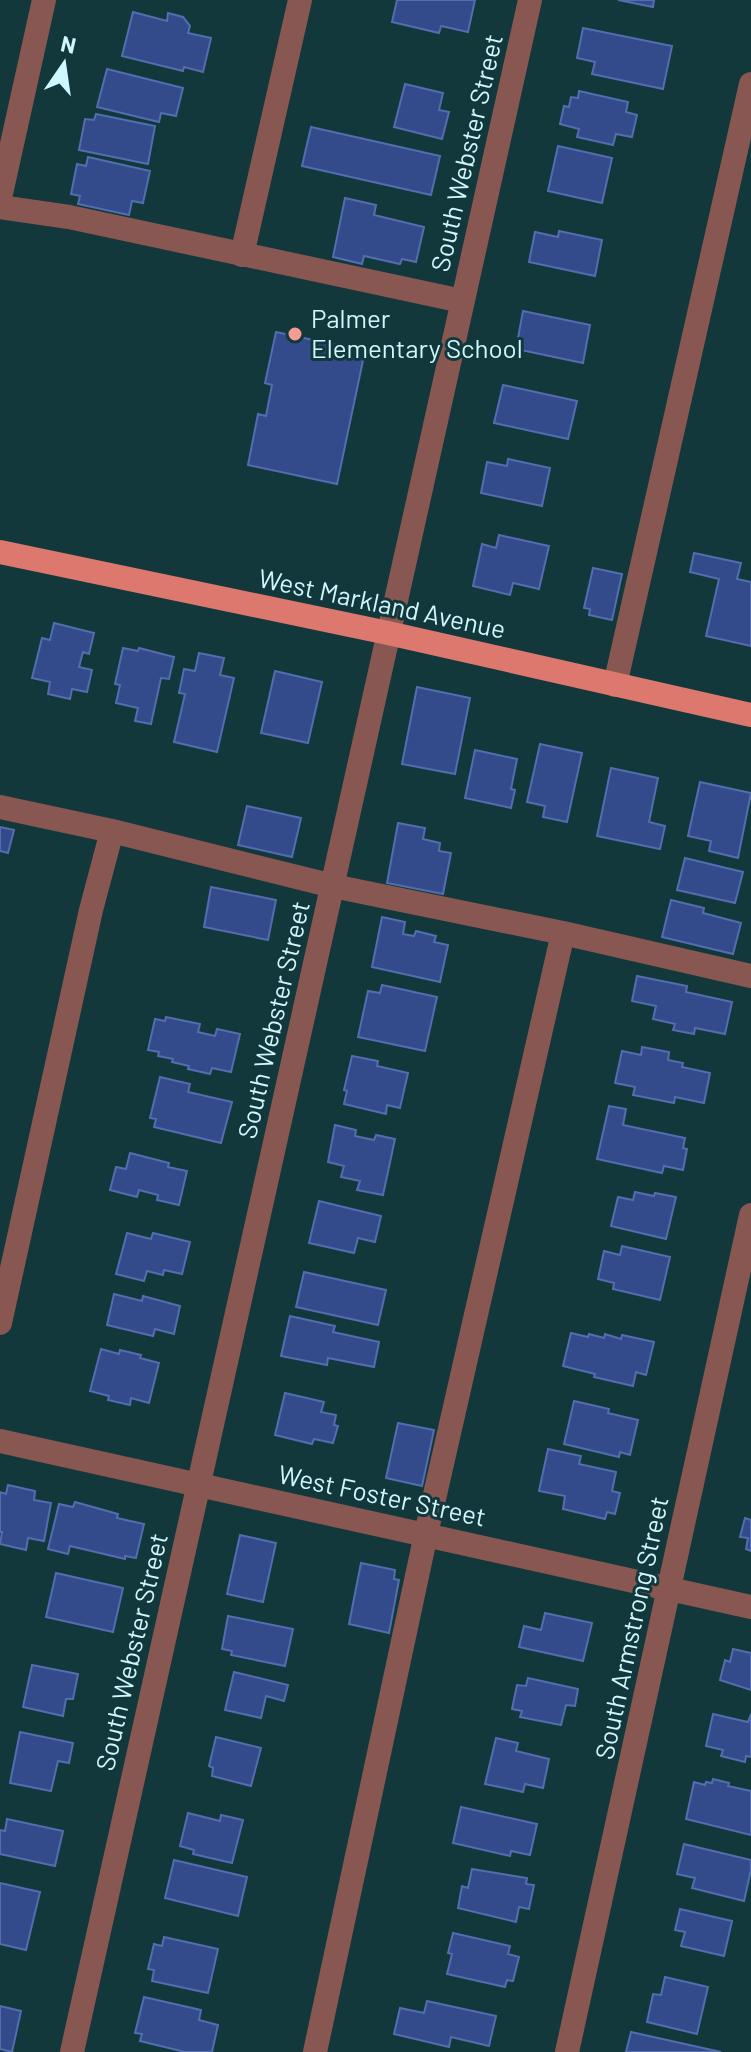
<svg xmlns="http://www.w3.org/2000/svg" width="751" height="2052" font-family="Barlow,sans-serif">
<style>
.building{fill:#334b8a;stroke:#536daf;stroke-width:2}
.lines{fill:none;stroke-linecap:round;stroke-linejoin:round}
.minor{stroke:#895751;stroke-width:24}
.major{stroke:#dd786e;stroke-width:24}
.poi-dot{fill:#f59c93;stroke:#12383c;stroke-width:3}
.labels{text-anchor:middle;stroke-width:6;stroke-linejoin:round;paint-order:stroke}
.street-label{font-size:26px;fill:#cff8fe;stroke:#12383c}
.poi-label{font-size:26px;fill:#cff8fe;stroke:#12383c;text-anchor:start}
</style>
<rect width="100%" height="100%" fill="#12383c"/>
<path class="building" d="M397 0H475L468 32 441 26 439 33 392 22Z
M618 0H654L653 7Z
M133 12 167 21 168 13 183 17 190 26 188 33 211 38 203 72 184 67 183 71 122 56Z
M583 28 672 46 663 89 592 74 595 62 577 58Z
M107 69 183 88 176 116 161 113 159 122 97 107Z
M405 84 443 93 439 110 449 112 442 139 394 127Z
M579 91 628 102 626 112 637 115 632 137 616 134 613 145 577 137 579 129 560 124 564 106 569 107 571 97 578 98Z
M96 114 155 126 148 164 79 150 85 119 94 120Z
M311 127 440 156 431 195 302 166Z
M558 146 612 158 602 203 548 191Z
M88 157 150 171 143 203 132 201 129 215 78 204 80 196 71 194 77 164 86 166Z
M345 198 376 205 374 215 424 227 416 262 402 259 400 264 364 256 362 264 333 257Z
M559 231 602 240 595 276 529 262 535 232 558 237Z
M523 311 590 325 583 363 516 349Z
M276 332 365 351 337 484 248 465 258 414 266 416 272 385 265 383Z
M503 385 577 401 568 439 494 423Z
M508 459 550 468 542 506 481 493 487 462 507 466Z
M499 535 549 546 539 589 513 583 510 595 473 586 482 544 496 548Z
M694 553 741 563 737 579 751 582V646L706 636 719 579 690 572Z
M593 568 622 574 612 620 589 615 590 609 584 608Z
M54 623 94 633 89 654 83 652 79 667 92 670 87 692 72 689 70 699 48 694 50 682 32 678 42 638 50 640Z
M123 648 138 651 139 648 174 657 169 679 161 678 151 724 135 721 138 708 116 703 120 685 115 684Z
M199 653 224 658 220 675 234 678 217 752 174 742 185 694 179 693 184 669 195 671Z
M275 671 322 682 308 743 261 733Z
M417 687 470 698 455 774 402 764Z
M540 744 582 753 567 822 543 817 545 806 527 802Z
M475 750 517 759 511 789 515 790 511 808 465 798Z
M611 768 658 778 649 822 665 826 660 849 597 836Z
M700 782 751 793 738 858 709 851 711 841 688 836Z
M247 806 301 818 292 857 238 845Z
M398 823 425 828 423 839 440 843 439 851 451 853 443 894 387 883Z
M0 827 14 830 8 853 0 851Z
M685 858 743 872 735 903 677 890Z
M211 887 276 900 268 940 204 927Z
M671 900 704 908 703 913 741 923 733 954 662 937Z
M382 917 405 922 403 934 414 936 416 931 436 936 434 942 448 945 440 982 372 967Z
M637 976 687 986 686 992 732 1002 725 1034 695 1028 694 1034 673 1030 675 1024 653 1019 656 1006 632 1001Z
M382 985 437 997 425 1051 358 1037 368 991 380 993Z
M166 1017 200 1024 198 1032 215 1036 217 1029 240 1034 231 1072 212 1068 210 1074 188 1069 189 1066 172 1062 173 1059 158 1056 159 1052 148 1050 155 1019 165 1021Z
M642 1047 669 1052 668 1060 683 1063 682 1067 710 1073 704 1103 675 1097 674 1103 633 1095 635 1087 615 1083 622 1051 641 1055Z
M352 1056 378 1061 377 1066 408 1073 400 1108 387 1105 386 1114 344 1104 347 1091 344 1090Z
M160 1077 190 1084 188 1092 232 1102 221 1143 154 1127 156 1119 150 1118Z
M609 1106 626 1109 623 1125 685 1138 683 1148 687 1149 683 1170 664 1166 662 1173 597 1159Z
M335 1125 356 1130 355 1136 374 1140 376 1135 395 1139 383 1195 357 1190 360 1181 341 1177 344 1166 328 1162Z
M130 1153 169 1163 168 1167 187 1171 179 1205 157 1200 158 1195 139 1190 137 1197 110 1190 116 1167 126 1169Z
M635 1192 654 1196 655 1193 676 1197 666 1239 611 1226 618 1197 633 1200Z
M319 1201 381 1216 375 1242 358 1238 354 1253 309 1243Z
M127 1233 151 1239 153 1233 190 1242 182 1274 164 1270 163 1275 147 1271 144 1281 116 1274Z
M622 1246 670 1257 660 1300 613 1289 614 1283 598 1279 604 1251 620 1255Z
M304 1272 386 1290 378 1325 296 1307Z
M114 1294 142 1301 143 1296 180 1306 174 1334 155 1329 153 1336 107 1325Z
M290 1316 335 1326 333 1332 379 1342 374 1367 328 1358 327 1365 281 1356Z
M571 1333 588 1337 589 1334 604 1338 605 1334 621 1339 622 1335 654 1342 646 1375 636 1372 633 1386 594 1377 595 1374 563 1366Z
M101 1349 119 1354 120 1350 141 1355 140 1358 159 1363 149 1403 131 1398 130 1405 108 1400 109 1396 90 1391Z
M285 1393 324 1402 321 1412 336 1415 334 1425 338 1426 333 1443 314 1439 312 1444 275 1435Z
M574 1401 609 1409 608 1413 638 1420 630 1455 620 1452 619 1457 564 1444Z
M398 1423 434 1430 422 1486 386 1478Z
M548 1449 581 1456 579 1464 616 1472 612 1491 620 1493 615 1514 607 1512 605 1519 563 1509 565 1496 539 1491Z
M8 1485 35 1491 34 1500 51 1503 44 1541 28 1538 26 1550 0 1544 2 1532H0V1492L6 1494Z
M75 1502 118 1514 117 1518 144 1524 136 1558 125 1556V1559L70 1546 68 1554 48 1549 59 1504 73 1507Z
M745 1518 751 1520V1551L746 1549 748 1538 740 1537Z
M240 1535 276 1543 263 1602 227 1594Z
M361 1563 395 1570 394 1579 399 1580 389 1633 349 1624Z
M56 1573 123 1588 113 1632 46 1617Z
M545 1613 592 1623 583 1661 519 1647 524 1626 541 1630Z
M228 1616 293 1629 285 1666 231 1655 232 1651 222 1649Z
M733 1649 751 1653V1690L720 1680 725 1660 730 1662Z
M32 1665 78 1674 73 1699H66L63 1716 23 1707Z
M234 1672 288 1685 284 1701 266 1696 261 1718 225 1710Z
M528 1678 578 1689 575 1706 566 1705 561 1725 520 1717 522 1711 512 1709 517 1685 526 1686Z
M713 1714 748 1722 751 1714V1757L746 1756 745 1762 721 1756 723 1750 706 1746Z
M20 1732 73 1743 69 1763 58 1761 51 1791 10 1783Z
M216 1737 261 1748 251 1786 212 1776 213 1768 209 1766Z
M496 1738 518 1743 516 1751 549 1759 543 1788 525 1784 523 1792 485 1784Z
M713 1779 729 1783 728 1786 751 1791V1835L686 1819 694 1782 705 1785 706 1782 712 1783Z
M461 1807 537 1824 530 1855 511 1851 510 1856 453 1843Z
M188 1813 220 1821 221 1815 243 1820 232 1863 193 1854 194 1850 180 1846Z
M7 1819 63 1831 55 1866 0 1854V1830L5 1831Z
M684 1844 751 1860V1870L744 1901 692 1888 695 1878 677 1874Z
M174 1860 247 1877 238 1916 165 1898Z
M472 1869 527 1878 526 1884 534 1885 529 1909 519 1907 516 1922 458 1908 462 1886 468 1888Z
M0 1883 40 1892 26 1950 0 1944Z
M680 1909 732 1921 724 1956 681 1946 685 1932 675 1930Z
M453 1933 510 1946 508 1954 519 1957 513 1981 507 1980 505 1987 447 1974 452 1954 448 1953Z
M164 1937 218 1949 208 1993 152 1981 154 1970 148 1969 154 1944 162 1946Z
M665 1977 708 1987 697 2034 647 2022 653 1994 661 1995Z
M144 1997 201 2010 199 2020 218 2025 212 2052H185L140 2041 142 2034 135 2033Z
M427 2001 496 2016 489 2046 451 2037 449 2047 394 2034 400 2008 424 2013Z
M0 2006 21 2011 12 2052 0 2049Z
M631 2032 721 2052H626Z"/>
<g class="lines">
<path class="minor" d="M0 198 44 0
M0 207 69 217 462 301
M242 255 300 0
M615 685 751 84
M0 807 112 831 333 886 563 933 751 976
M0 1323 91 910 112 831
M0 1441 751 1607
M72 2052 530 0
M315 2052 426 1534 563 933
M567 2052 751 1215"/>
<path class="major" d="M0 552 388 633 751 715"/>
</g>
<circle class="poi-dot" cx="295" cy="334" r="8"/>
<g class="labels">
<g class="street-label">
<text transform="translate(467 153) rotate(-77)" y="9">South Webster Street</text>
<text transform="translate(382 604) rotate(12)" y="9">West Markland Avenue</text>
<text transform="translate(274 1020) rotate(-77)" y="9">South Webster Street</text>
<text transform="translate(382 1496) rotate(12)" y="9">West Foster Street</text>
<text transform="translate(632 1628) rotate(-78)" y="9">South Armstrong Street</text>
<text transform="translate(132 1652) rotate(-77)" y="9">South Webster Street</text>
</g>
<g class="poi-label">
<text x="311" y="328">Palmer<tspan x="311" dy="30">Elementary School</tspan></text>
</g>
</g>
<g transform="translate(64 64) rotate(13)" stroke="#12383c" stroke-width="6" paint-order="stroke">
<path d="M0-6L14 30L0 20L-14 30Z" fill="#cff8fe"/>
<text y="-12" font-size="22" font-weight="bold" text-anchor="middle" fill="#cff8fe">N</text>
</g>
</svg>
